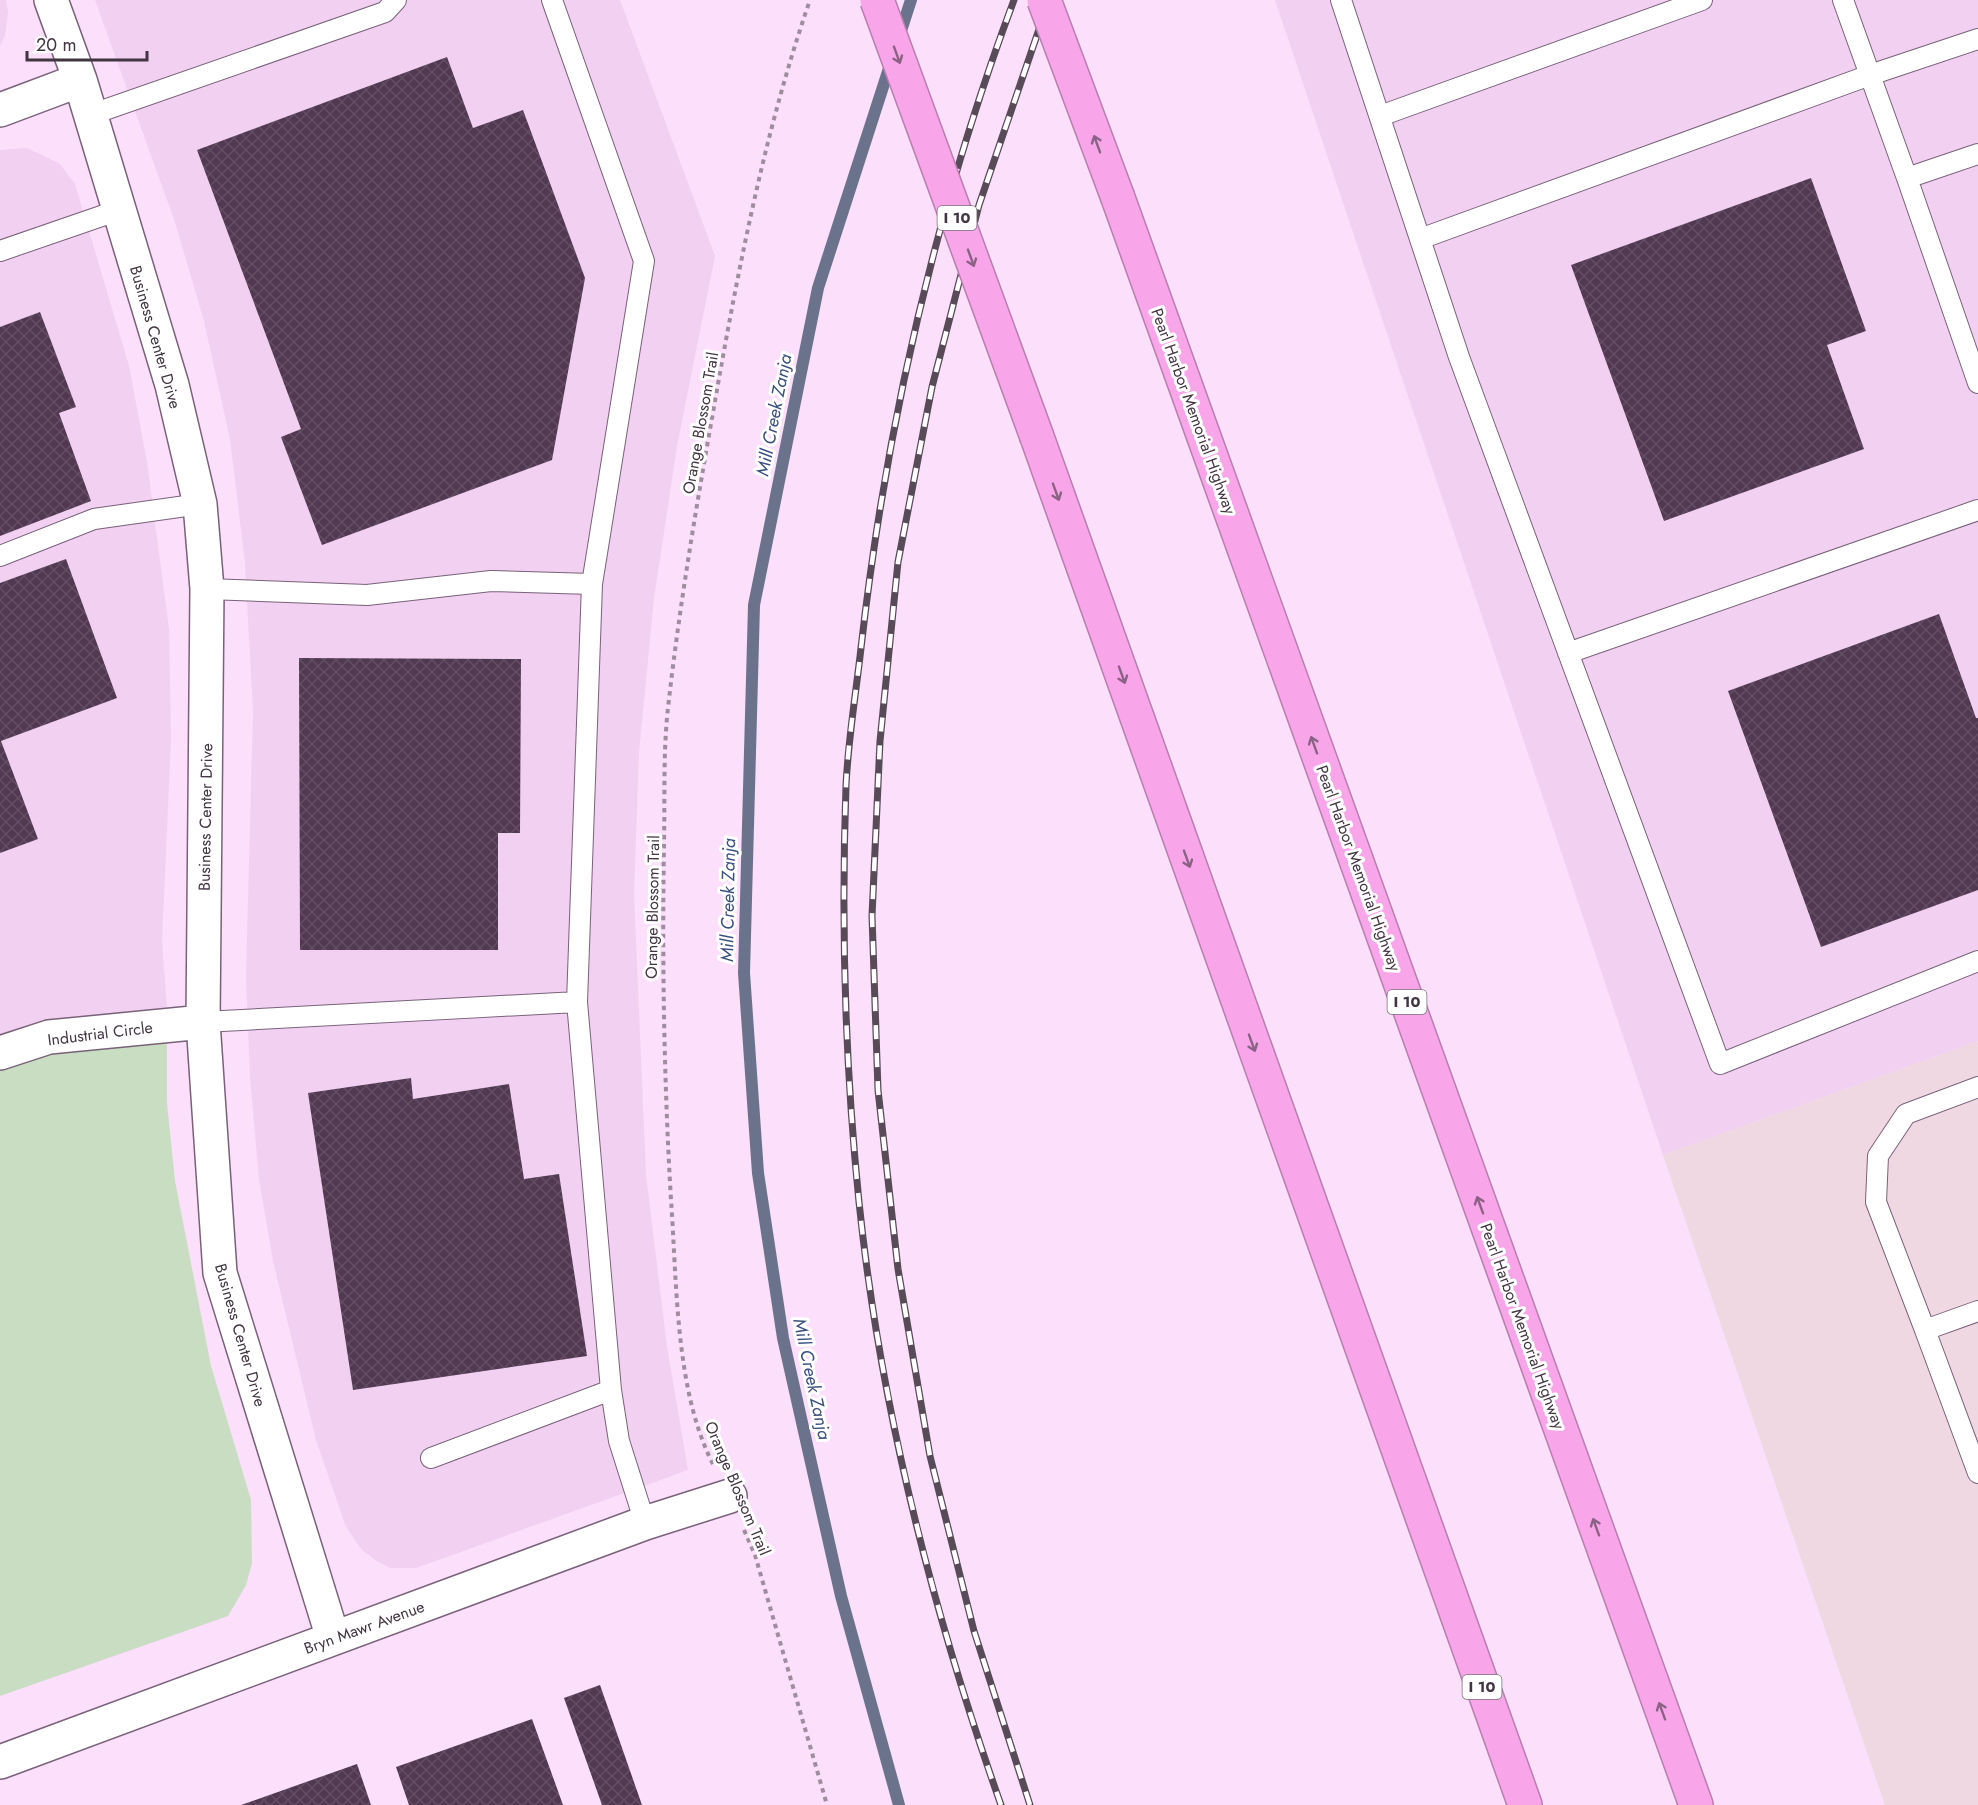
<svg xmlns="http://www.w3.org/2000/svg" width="1978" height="1805" font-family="Jost,sans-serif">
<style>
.built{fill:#f1d0f1}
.industrial{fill:#f0d8e3}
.green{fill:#c9ddc2}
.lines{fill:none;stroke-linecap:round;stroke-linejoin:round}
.stream{stroke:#6b738c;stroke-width:12}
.building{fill:url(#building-cross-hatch)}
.service-casing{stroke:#796279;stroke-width:22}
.minor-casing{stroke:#796279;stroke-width:36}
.motorway-casing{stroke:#b87eae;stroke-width:36}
.path{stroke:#9f8c9f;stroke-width:4;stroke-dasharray:4.5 4.5;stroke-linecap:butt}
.service{stroke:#fff;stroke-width:20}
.minor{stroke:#fff;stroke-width:33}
.motorway{stroke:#f9a5ea;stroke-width:33}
.rail-casing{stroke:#584b58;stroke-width:7}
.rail{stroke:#fff;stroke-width:4.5;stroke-dasharray:14;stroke-linecap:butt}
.motorway-bridge-casing{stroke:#b87eae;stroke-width:36;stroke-linecap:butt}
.motorway-bridge{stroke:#f9a5ea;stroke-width:33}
.oneway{stroke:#8a6284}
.labels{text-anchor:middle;stroke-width:6;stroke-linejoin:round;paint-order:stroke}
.shield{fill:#fff;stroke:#797279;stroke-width:1.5}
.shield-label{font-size:15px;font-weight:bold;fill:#403540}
.street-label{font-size:16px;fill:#403540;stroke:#fff}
.water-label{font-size:18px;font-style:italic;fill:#394f7d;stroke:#fff}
</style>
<defs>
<pattern id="building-cross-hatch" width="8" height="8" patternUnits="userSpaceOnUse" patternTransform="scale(1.5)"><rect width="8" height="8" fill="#523952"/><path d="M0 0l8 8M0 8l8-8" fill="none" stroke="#634e63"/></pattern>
</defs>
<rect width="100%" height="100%" fill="#fbdffb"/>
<path class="built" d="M0 0H6L8 12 5 35 0 46Z
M95 0H620L715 256 677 446 654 598 639 752 634 894 646 1175 667 1347 688 1470 416 1568H390L377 1561 362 1550 346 1527 316 1440 273 1261 259 1179 250 1076 246 978 253 711 245 562 230 439 204 321 175 222Z
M1275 0H1978V1041L1663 1155Z
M27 148 60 164 75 184 129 366 147 462 169 629 171 739 162 941 167 1008 0 1065V150Z"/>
<path class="industrial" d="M1978 1041V1805H1885L1663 1155Z"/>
<path class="green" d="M167 1008V1103L175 1181 211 1366 251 1500 252 1563 246 1585 228 1616 0 1696V1065Z"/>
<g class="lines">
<path class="stream" d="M899 37 911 0
M892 59 818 288 754 605 744 973 758 1173 783 1338 841 1596 899 1805"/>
</g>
<path class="building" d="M447 57 473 128 523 110 585 278 552 460 322 545 281 437 301 429 197 150Z
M1811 178 1866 331 1827 345 1864 449 1664 521 1571 265Z
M40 312 76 407 59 413 91 501 0 536V327Z
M66 559 117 698 1 741 38 839 0 853V583Z
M1939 614 1976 718H1978V890L1821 947 1728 691Z
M299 658 521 659 520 833H498V950H300Z
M411 1078 413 1099 509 1084 524 1179 559 1174 587 1356 353 1390 308 1093Z
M600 1685 642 1805H602L564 1698Z
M532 1719 563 1805H409L396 1767Z
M357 1764 371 1805H241Z"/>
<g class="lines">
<defs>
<path id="service" d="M1341 0 1459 357 1720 1064 1978 961
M1843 0 1907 178 1978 154
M90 115 385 12 396 0
M1380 116 1702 0
M1907 178 1978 383
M1420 239 1870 75 1978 39
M0 251 119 210
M0 556 94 519 200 504
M207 589 367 595 491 581 592 584 644 261 552 0
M1568 653 1978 510
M577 1002 592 584
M203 1022 577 1002 611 1390 619 1441 645 1523
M1978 1311 1925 1330 1978 1473
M1925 1330 1876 1202 1878 1156 1906 1114 1978 1087
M431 1458 611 1390"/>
<path id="minor" d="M51 0 80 80 172 385 200 504 207 589 203 1022 220 1273 333 1638
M0 110 80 80
M0 1053 49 1037 203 1022
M0 1762 645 1523 730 1496"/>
<path id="motorway" d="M1118 198 1696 1805
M1037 437 1525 1805"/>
</defs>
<use href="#service" class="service-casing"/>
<use href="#minor" class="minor-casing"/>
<use href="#motorway" class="motorway-casing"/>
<path class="path" d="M713 1464C675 1391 677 1282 671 1200 664 1081 662 962 664 843 665 798 663 752 668 708 680 600 699 491 718 384 741 255 767 124 810 0
M744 1530 755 1555 827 1805"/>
<use href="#service" class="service"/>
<use href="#minor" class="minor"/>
<use href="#motorway" class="motorway"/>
<defs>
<path id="rail" d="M1001 1805C933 1613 880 1405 859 1202 845 1064 841 924 846 786 848 740 856 693 861 648 886 427 936 208 1014 0
M1030 1805 974 1631 930 1456 898 1269 878 1090 872 916 880 741 898 562 932 387 979 205 1049 0"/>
</defs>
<use href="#rail" class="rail-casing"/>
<use href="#rail" class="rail"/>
<defs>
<path id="motorway-bridge" d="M877 0 1037 437
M1044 0 1118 198"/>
</defs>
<use href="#motorway-bridge" class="motorway-bridge-casing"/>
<use href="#motorway-bridge" class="motorway-bridge"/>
</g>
<defs><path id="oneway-shaft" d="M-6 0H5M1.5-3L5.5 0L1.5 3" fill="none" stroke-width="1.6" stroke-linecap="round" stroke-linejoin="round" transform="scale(1.5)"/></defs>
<g class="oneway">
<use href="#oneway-shaft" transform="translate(897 55) rotate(70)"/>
<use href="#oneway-shaft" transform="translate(1097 144) rotate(-110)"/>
<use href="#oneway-shaft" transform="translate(971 258) rotate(70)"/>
<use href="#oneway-shaft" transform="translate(1056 492) rotate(70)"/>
<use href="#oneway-shaft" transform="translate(1122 675) rotate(70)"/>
<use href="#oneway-shaft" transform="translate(1314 745) rotate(-110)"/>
<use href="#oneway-shaft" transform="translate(1187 859) rotate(70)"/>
<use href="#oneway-shaft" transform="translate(1252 1043) rotate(70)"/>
<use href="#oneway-shaft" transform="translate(1480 1205) rotate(-110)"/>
<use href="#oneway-shaft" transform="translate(1596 1527) rotate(-110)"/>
<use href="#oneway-shaft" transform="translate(1662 1711) rotate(-110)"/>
</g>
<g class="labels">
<g class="shield">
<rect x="937.5" y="206" width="39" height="24" rx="4.5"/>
<rect x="1387.5" y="990" width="39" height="24" rx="4.5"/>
<rect x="1462.5" y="1675" width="39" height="24" rx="4.5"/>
</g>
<g class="shield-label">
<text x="957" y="223">I 10</text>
<text x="1407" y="1007">I 10</text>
<text x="1482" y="1692">I 10</text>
</g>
<g class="street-label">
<text transform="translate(156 337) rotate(74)" y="6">Business Center Drive</text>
<text transform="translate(1194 411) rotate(70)" y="6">Pearl Harbor Memorial Highway</text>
<text transform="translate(700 423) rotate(-80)" y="6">Orange Blossom Trail</text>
<text transform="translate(205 817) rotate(-89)" y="6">Business Center Drive</text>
<text transform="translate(1359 868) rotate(70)" y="6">Pearl Harbor Memorial Highway</text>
<text transform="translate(652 907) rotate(-89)" y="6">Orange Blossom Trail</text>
<text transform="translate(100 1033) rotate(-7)" y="6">Industrial Circle</text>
<text transform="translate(1523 1326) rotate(70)" y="6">Pearl Harbor Memorial Highway</text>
<text transform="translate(241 1335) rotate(74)" y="6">Business Center Drive</text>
<text transform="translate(738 1488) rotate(67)" y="6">Orange Blossom Trail</text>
<text transform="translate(364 1627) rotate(-20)" y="6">Bryn Mawr Avenue</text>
</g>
<g class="water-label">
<text transform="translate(774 415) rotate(-79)" y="6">Mill Creek Zanja</text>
<text transform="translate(728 900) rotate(-89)" y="6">Mill Creek Zanja</text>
<text transform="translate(812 1379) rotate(78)" y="6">Mill Creek Zanja</text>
</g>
</g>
<path d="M27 51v9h120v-9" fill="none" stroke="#403540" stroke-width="3"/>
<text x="36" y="51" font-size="18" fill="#403540" stroke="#ffffff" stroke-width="4.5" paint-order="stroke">20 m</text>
</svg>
